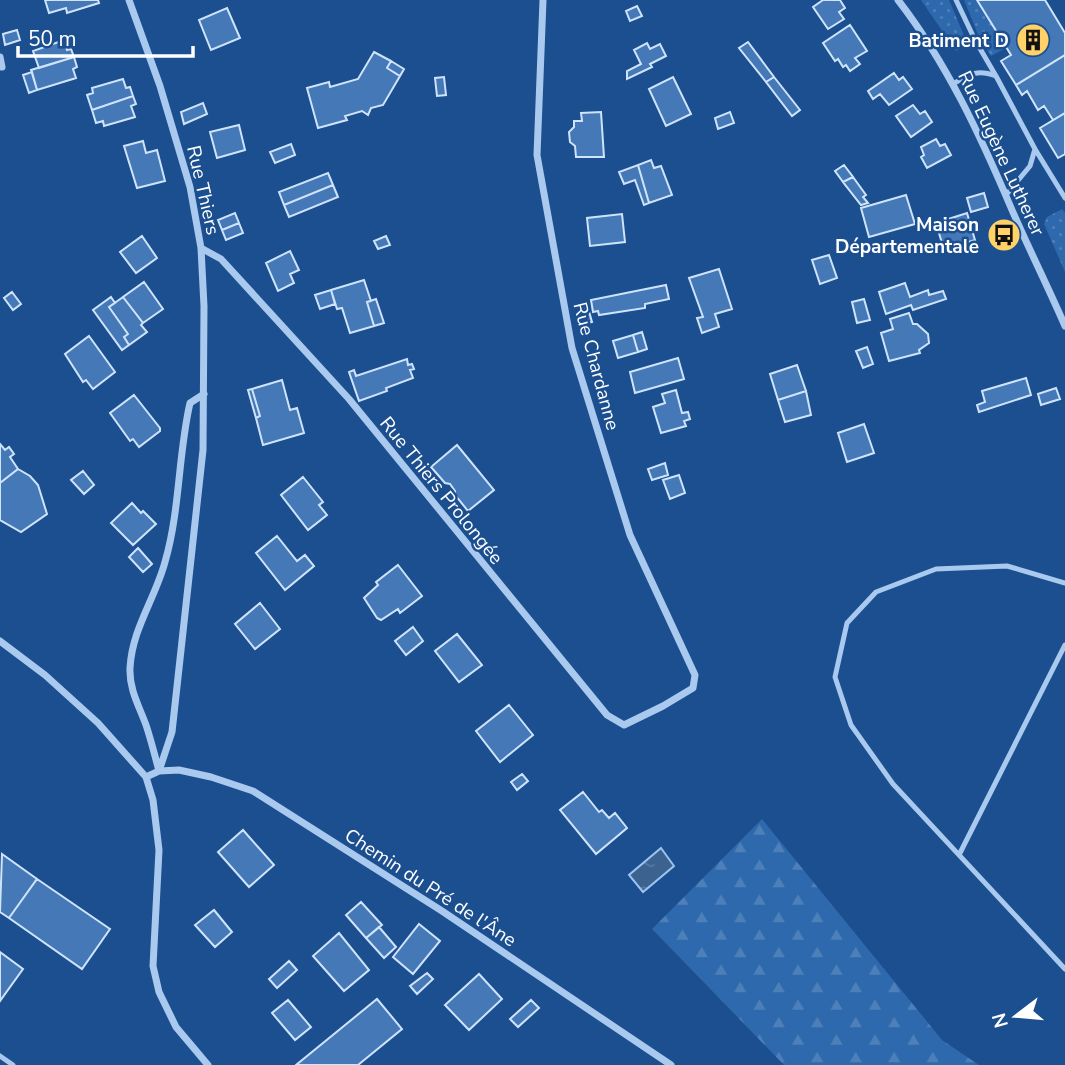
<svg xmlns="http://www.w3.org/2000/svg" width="1065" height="1065" font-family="'Nunito Sans',sans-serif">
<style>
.grass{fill:url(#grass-dots)}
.forest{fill:url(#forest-firs)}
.water{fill:url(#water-ripples);stroke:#9cc4f0;stroke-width:2}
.building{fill:#4478b7;stroke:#cfe3fa;stroke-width:2}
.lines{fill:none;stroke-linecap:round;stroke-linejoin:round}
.lane{stroke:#a9c9ee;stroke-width:5}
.street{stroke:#a9c9ee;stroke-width:7}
.labels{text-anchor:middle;stroke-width:5;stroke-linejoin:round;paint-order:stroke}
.poi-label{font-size:19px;font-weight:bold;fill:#fff;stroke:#1b4f8f;text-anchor:end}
.street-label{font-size:19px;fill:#fff;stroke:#1b4f8f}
</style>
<defs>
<pattern id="grass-dots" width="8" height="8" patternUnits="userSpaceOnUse" patternTransform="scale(1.75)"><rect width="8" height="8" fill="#2e69ad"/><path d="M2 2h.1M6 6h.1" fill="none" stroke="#4d80b9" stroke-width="1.8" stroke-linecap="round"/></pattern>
<pattern id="forest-firs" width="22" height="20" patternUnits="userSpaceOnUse" patternTransform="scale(1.75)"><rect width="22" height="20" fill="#2e69ad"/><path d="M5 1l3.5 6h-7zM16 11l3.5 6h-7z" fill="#4d80b9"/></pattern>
<pattern id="water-ripples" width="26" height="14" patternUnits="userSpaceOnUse" patternTransform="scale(1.75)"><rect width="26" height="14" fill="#3c6290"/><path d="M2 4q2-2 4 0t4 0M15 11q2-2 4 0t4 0" fill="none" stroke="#597aa1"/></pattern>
</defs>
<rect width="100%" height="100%" fill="#1b4f8f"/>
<path class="grass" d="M921 0H949L968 45 956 51Z
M964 0H977L1006 48 991 56 979 37Z
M1062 209 1065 213V272L1044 224 1047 217Z"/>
<path class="forest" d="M762 819 942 1040 979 1065H784L652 929Z"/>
<path class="water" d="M661 848 674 866 643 892 629 875Z"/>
<path class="building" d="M45 0H98L99 3 67 13 66 8 49 13Z
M823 0H840L845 8 839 12 844 19 828 29 813 7Z
M977 0H1045L1065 33V55L1016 85 1001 61 1011 55Z
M637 6 642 16 630 21 626 11Z
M227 8 240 38 211 50 199 20Z
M850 25 867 51 855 58 860 64 850 71 846 65 843 67 838 59 835 61 823 43Z
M17 30 20 40 5 45 3 34Z
M64 40 67 50 71 49 74 57 39 68 33 51Z
M748 42 774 77 766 82 739 48Z
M647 43 650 49 660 44 666 56 650 64 652 67 627 79V71L641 64 634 50Z
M374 52 391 61 387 68 400 76 383 105 371 108 368 115 362 111 345 116 347 120 318 128 307 88 329 82 330 87 358 79Z
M1065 55V113L1053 120 1044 106 1038 110 1027 91 1022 95 1016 85Z
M74 57 77 67 73 69 76 78 37 90 31 70Z
M391 61 404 69 400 76 387 68Z
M32 72 37 90 29 93 23 75Z
M894 73 899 80 903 77 912 89 889 105 880 94 873 99 868 91Z
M444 77 446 95 437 96 435 78Z
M673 77 691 114 666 126 649 89Z
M774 77 800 110 792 116 766 82Z
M123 79 126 88 130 87 133 96 92 110 87 95 93 93 92 88Z
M133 96 136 104 131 106 135 117 104 126 103 121 96 123 92 110Z
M203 103 207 114 184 124 181 112Z
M913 105 920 114 925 111 932 122 911 137 896 116Z
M601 112 604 157H576L575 146 570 142 569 132 574 127V121H582L581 113Z
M730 112 734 123 718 129 715 118Z
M1065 113V154L1058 158 1040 128Z
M239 125 245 150 217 158 210 132Z
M936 139 940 146 945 144 951 155 927 168 921 157 924 155 921 147Z
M143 141 146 153 157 150 165 181 137 188 124 146Z
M291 144 295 155 275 163 270 152Z
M651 160 654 168 661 166 672 195 649 203 638 165Z
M638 165 649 203 644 205 635 180 624 184 619 172Z
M844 165 853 177 843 182 835 171Z
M328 173 333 185 284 205 279 192Z
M853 177 866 195 863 197 868 203 861 205 843 182Z
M333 185 338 197 289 217 284 205Z
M984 193 988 207 971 212 967 198Z
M906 195 915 224 869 237 861 208Z
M235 213 239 223 222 230 218 220Z
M967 213 975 240 944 250 936 223Z
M622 214 625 242 590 246 587 218Z
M239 223 243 233 226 240 222 230Z
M142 236 157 258 136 273 120 252Z
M386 236 390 245 378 249 374 241Z
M290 251 299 270 290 274 294 283 278 291 266 263Z
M829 255 837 278 820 284 812 260Z
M719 269 732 309 715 314 719 327 702 333 697 318 703 317 689 278Z
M364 280 371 301 367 302 374 326 350 333 342 308 337 309 331 290Z
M144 282 163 309 143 323 123 297Z
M905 283 910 297 928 290 929 295 943 291 946 299 913 310 911 305 886 314 879 292Z
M666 285 669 299 645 304V308L599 315 598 311 593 312 591 300Z
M331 290 335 304 320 309 315 295Z
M12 292 21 304 13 310 4 298Z
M111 297 115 303 109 307 128 334 124 337 129 345 122 350 93 310Z
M123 297 143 323 141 325 147 332 129 345 124 337 128 334 109 307Z
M376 299 384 323 374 326 367 302Z
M864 299 870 320 857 323 852 302Z
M588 308 592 322 582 324 579 310Z
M909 313 913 324H917L928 334 929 343 919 350 920 353 889 361 881 333 893 329 890 319Z
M642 332 647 349 638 352 633 335Z
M633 335 638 352 618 358 613 341Z
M89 336 115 372 93 389 86 380 83 382 65 354Z
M867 347 873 364 863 368 856 351Z
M678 358 684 379 635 393 630 372Z
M407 359 408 365 412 364 414 369 410 370 413 378 386 388 387 391 359 401 349 372 354 370 356 376Z
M797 365 806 391 778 400 770 374Z
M1026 378 1031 395 979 412 977 405 985 402 982 391Z
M282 380 290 410 297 408 304 433 263 445 256 418 260 416 252 389Z
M1056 388 1060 399 1041 405 1038 394Z
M252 389 260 416 256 418 248 390Z
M676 390 682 413 688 412 690 419 684 421 686 426 661 433 653 407 665 403 662 394Z
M806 391 811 415 785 422 778 400Z
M134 395 160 428V431L139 447 133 439 130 441 110 413Z
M864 424 874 453 847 462 838 433Z
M0 444 5 450 9 447 14 454 10 457 18 469 0 483Z
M457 445 494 490 468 511 455 495V491L450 484 445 483 431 467Z
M665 463 668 475 652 480 648 469Z
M18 469 30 476 38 485 47 514 21 532 0 520V483Z
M83 471 94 485 84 494 71 480Z
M679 475 685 493 670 499 663 480Z
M303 477 323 502 319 505 327 515 308 530 281 495Z
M132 503 141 513 143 511 156 524 133 545 111 523Z
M277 536 297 561 305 555 314 566 285 590 256 553Z
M138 548 152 564 143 572 129 557Z
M398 565 422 596 400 613 398 609 381 620 377 618 364 598 378 585 376 582Z
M260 603 280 629 255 649 235 624Z
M413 627 423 641 406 655 395 641Z
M457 634 482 665 459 682 435 651Z
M509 705 533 735 500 762 476 731Z
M522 774 528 781 517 790 511 782Z
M583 792 599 812 602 810 609 818 615 813 627 828 596 854 560 810Z
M243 830 274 865 249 887 218 852Z
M2 854 37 879 9 918 0 912Z
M37 879 110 929 82 969 9 918Z
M361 902 382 925 366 938 346 915Z
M214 910 232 932 215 947 195 925Z
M419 924 440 941 413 974 393 957Z
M379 927 396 947 384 958 366 938Z
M339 933 369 970 344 991 313 956Z
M0 952 23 969 0 1001Z
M289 961 297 970 277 988 269 979Z
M427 973 433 979 417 994 410 986Z
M479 974 502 999 469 1030 445 1005Z
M377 999 402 1029 358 1065H296Z
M288 1000 311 1027 295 1040 272 1013Z
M531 1000 539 1008 518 1027 510 1019Z"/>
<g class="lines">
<path class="lane" d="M956 0 975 40 996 76
M953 84C970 74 977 69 996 76L1035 149 1030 166 1006 195
M1035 149 1065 198
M1065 583 1007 566 936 569 876 592 847 623 835 677 851 725 893 784 1065 969
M959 855 1065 645
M0 1056 13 1065"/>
<path class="street" d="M129 0 160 86 190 187 201 248 204 306 203 450 172 732 159 771 146 777
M898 0C947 63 981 137 1012 210 1029 249 1048 287 1065 326
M0 57 2 67
M201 248 221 259 349 399 607 715 624 725 663 706 693 688 695 675 630 535 572 348 537 155 543 0
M204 394 190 403C178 455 180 511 165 562 155 599 132 629 130 668 129 689 139 706 146 725 151 740 155 756 159 771L179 770 211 777 253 791 442 911 671 1065
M0 641 45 675 98 723 146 777 153 800 159 850 153 966 159 992 176 1027 208 1065"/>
</g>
<defs>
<symbol id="building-disc" viewBox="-11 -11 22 22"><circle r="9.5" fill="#ffd166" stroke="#1b4f8f"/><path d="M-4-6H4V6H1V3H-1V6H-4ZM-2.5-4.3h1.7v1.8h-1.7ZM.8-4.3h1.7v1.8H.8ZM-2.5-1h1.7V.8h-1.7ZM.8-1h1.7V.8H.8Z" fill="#111"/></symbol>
<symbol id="bus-disc" viewBox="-11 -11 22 22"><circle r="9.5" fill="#ffd166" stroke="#1b4f8f"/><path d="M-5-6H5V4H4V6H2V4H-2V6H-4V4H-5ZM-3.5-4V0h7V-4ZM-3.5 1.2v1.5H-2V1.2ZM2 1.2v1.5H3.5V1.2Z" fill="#111"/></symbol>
</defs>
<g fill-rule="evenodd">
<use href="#building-disc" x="1014" y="21" width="38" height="38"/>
<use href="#bus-disc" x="985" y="216" width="38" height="38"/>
</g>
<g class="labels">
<g class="poi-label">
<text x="1009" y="47">Batiment D</text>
<text x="979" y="231">Maison<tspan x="979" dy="22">Départementale</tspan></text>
</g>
<g class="street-label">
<text transform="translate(1002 153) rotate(65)" y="7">Rue Eugène Lutherer</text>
<text transform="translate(204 190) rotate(77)" y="7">Rue Thiers</text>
<text transform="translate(597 366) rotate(75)" y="7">Rue Chardanne</text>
<text transform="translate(442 490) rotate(51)" y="7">Rue Thiers Prolongée</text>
<text transform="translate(431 887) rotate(33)" y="7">Chemin du Pré de l'Âne</text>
</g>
</g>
<g transform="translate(1016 1016) rotate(254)" stroke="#1b4f8f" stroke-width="5" paint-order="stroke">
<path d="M0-5L12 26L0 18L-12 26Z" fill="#ffffff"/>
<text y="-10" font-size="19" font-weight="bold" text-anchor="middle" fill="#ffffff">N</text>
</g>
<path d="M18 46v10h175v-10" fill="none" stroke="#ffffff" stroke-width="3.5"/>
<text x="28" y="46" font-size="21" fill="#ffffff" stroke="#1b4f8f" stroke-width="5" paint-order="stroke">50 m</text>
</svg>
